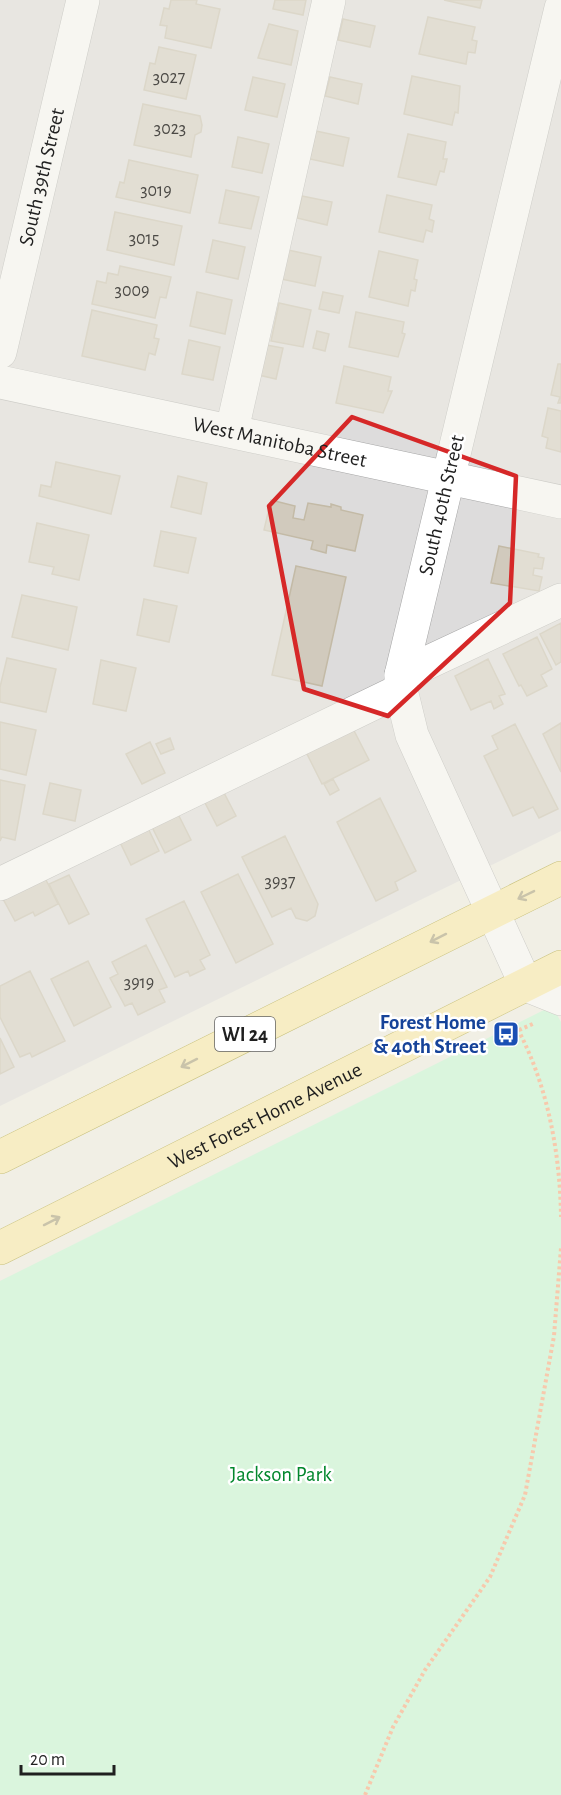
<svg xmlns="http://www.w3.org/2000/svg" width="561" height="1795" font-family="'Alegreya Sans',sans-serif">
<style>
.residential{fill:#dddcdc}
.park{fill:#bffdd3}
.building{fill:#d1cabd;stroke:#c3baa6;stroke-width:1.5}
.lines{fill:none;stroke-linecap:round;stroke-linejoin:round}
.minor-casing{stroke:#a6a6a6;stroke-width:34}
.major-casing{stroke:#9a8c00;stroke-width:34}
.path{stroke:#ff9b67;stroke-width:4;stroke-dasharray:3 3;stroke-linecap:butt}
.minor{stroke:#fff;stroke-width:33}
.major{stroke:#ffeb9b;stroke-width:33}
.oneway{stroke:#9a8f63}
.marked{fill:none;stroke:#d62828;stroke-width:4.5;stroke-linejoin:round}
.labels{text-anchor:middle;stroke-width:5;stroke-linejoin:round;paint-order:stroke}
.number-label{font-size:18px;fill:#4c4a46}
.shield{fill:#fff;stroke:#626262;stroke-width:1.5}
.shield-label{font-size:20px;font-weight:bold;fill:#1f1f1f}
.street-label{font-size:21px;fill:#1f1f1f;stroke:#fff}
.transit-label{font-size:21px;font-weight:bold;fill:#164399;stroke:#fff;text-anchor:end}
.park-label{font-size:21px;fill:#03872d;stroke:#fff}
</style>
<rect width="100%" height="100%" fill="#f1efe5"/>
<path class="residential" d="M0 0H561V831L0 1106Z"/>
<path class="park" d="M552 1006 561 1022V1795H0V1281Z"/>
<path class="building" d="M171 0H197L196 4 220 9 211 48 165 38 167 26 160 25 164 8 169 9Z
M275 0H306L303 15 273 9Z
M444 0H482L480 8Z
M428 17 475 27 472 40 477 41 475 53 468 52 466 64 419 54Z
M343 19 375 26 370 47 338 40Z
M269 24 298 31 291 65 258 58Z
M159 47 196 55 186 99 144 90 150 63 155 64Z
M412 76 460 86 458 113 455 112 452 125 404 114Z
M253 77 285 84 277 117 245 110Z
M330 77 362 84 358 104 325 96Z
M143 104 200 116 202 125 201 132 195 135 191 157 134 145Z
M316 131 349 138 343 166 310 159Z
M408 134 446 142 443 159H447L444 172 440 171 436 185 398 177Z
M238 137 269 144 262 173 232 167Z
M129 160 198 175 190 213 116 197 120 182 124 183Z
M226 190 259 197 251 229 219 223Z
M387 195 432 205 429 219 434 221 432 232 426 230 423 242 379 232Z
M302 196 332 202 327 225 297 218Z
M115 212 182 226 174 265 107 250Z
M213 240 245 247 238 279 206 272Z
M288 250 321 257 315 286 281 279Z
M379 251 418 260 414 279 417 280 415 291 411 290 408 306 369 297Z
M120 266 171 277 166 298 160 297 155 318 92 304 97 281 106 283 108 273 118 275Z
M197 292 232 300 225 334 190 326Z
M323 292 343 296 339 313 319 309Z
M279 303 311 310 303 347 271 341Z
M92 310 157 325 154 338 159 339 155 355 149 353 145 370 82 356Z
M356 312 404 322 402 333 405 334 398 357 349 347Z
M317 331 329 334 325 351 313 348Z
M189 340 220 347 213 380 182 374Z
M261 344 283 348 276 379 254 374Z
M558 364H561V403H558L560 397 551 395Z
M344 366 391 377 388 391H392L383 413 336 403Z
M548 408 561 411V452L546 448 548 438 542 436Z
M56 462 120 476 111 514 39 496 41 485 51 487Z
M178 476 207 483 201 514 171 507Z
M271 500 295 506 293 518 304 520 308 503 331 507V504L341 507V510L363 515 355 551 327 545 326 553 311 549 313 541 264 530Z
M37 523 89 535 79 580 52 574 54 567 29 562Z
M161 531 196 538 188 573 154 566Z
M499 546 539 554 538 557 544 558 542 569 534 568 533 575 542 577 539 591 491 583Z
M296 566 346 577 322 686 272 675Z
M22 595 77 607 68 650 12 637Z
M144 599 177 606 169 642 137 635Z
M561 623V662L556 665 540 634Z
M537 637 552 669 541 675 547 686 527 696 521 685 519 686 503 654Z
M7 658 56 669 46 712 0 702V687Z
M488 659 505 694 499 696 503 704 494 709 491 701 471 710 455 676Z
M101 660 136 668 126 711 93 704Z
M348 719 369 760 322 784 301 742Z
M0 722 36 730 26 775 0 769Z
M561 723V772L543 734Z
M515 724 558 809 539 818 533 807 513 816 484 756 498 749 492 736Z
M170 738 174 749 161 754 156 744Z
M150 742 165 773 142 784 126 754Z
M333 779 339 790 330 795 324 784Z
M0 780 25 785 15 840 2 837 0 841Z
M50 783 81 790 75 821 43 814Z
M221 787 236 816 217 826 202 797Z
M380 798 416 871 395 882 398 890 376 901 337 822Z
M175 808 191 840 165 853 149 821Z
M145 822 159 851 131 865 117 836Z
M285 836 318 904 315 916 307 921 296 918 291 908 272 917 242 857Z
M238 874 273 944 236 963 201 892Z
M69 875 89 914 69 924 49 884Z
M44 876 58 904 35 916 33 912 15 921 2 897Z
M184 901 210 955 200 960 205 969 190 976 188 971 175 977 146 919Z
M146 945 167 987 159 990 165 1002 138 1015 132 1003 125 1006 110 978 118 974 112 962Z
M88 961 111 1007 74 1026 51 979Z
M30 971 65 1041 32 1057 30 1053 20 1057 0 1017V986Z
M0 1038 14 1067 0 1074Z"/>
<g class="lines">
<defs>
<g id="minor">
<path d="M561 8 401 675V690L412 735 526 985 561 999"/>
<path id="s1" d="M0 352 83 0"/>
<path id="s2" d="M0 382 561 502"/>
<path d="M232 430 329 0"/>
<path d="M401 675 561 600"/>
<path d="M0 884 401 690"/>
</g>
<g id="major">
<path d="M0 1157 561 878"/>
<path id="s3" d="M0 1248 561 967"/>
</g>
</defs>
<use href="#minor" class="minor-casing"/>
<use href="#major" class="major-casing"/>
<path class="path" d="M515 1024C547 1082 560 1151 561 1217
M519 1030 535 1023
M365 1795 393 1727 425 1670 490 1577 525 1495 554 1336 561 1248"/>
<use href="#minor" class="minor"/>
<use href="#major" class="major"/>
</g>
<defs><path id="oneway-shaft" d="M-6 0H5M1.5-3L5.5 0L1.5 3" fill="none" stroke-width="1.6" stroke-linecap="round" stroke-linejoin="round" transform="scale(1.5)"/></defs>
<g class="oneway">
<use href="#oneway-shaft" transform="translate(526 895) rotate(154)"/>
<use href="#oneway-shaft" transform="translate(438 938) rotate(153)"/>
<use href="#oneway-shaft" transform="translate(189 1063) rotate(153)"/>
<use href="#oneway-shaft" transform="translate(52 1221) rotate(-27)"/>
</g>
<path d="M0 0H561V1795H0ZM352 417 516 476 510 603 388 716 304 689 269 506Z" fill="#f1efe5" fill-opacity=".55" fill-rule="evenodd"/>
<path class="marked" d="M352 417 516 476 510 603 388 716 304 689 269 506Z"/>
<defs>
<symbol id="bus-square" viewBox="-11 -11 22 22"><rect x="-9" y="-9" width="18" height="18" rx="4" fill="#1a4fb4" stroke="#fff"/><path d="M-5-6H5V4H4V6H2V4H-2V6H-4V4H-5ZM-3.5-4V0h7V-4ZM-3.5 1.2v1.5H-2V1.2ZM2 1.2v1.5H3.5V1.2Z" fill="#fff"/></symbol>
</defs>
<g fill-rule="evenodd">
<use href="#bus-square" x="491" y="1019" width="30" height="30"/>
</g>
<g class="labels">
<g class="number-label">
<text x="169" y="83">3027</text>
<text x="170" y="134">3023</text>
<text x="156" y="196">3019</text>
<text x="144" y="244">3015</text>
<text x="132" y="296">3009</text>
<text x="280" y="887">3937</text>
<text x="139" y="988">3919</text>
</g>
<rect class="shield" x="215" y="1017" width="60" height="34" rx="4.5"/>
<g class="shield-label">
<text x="245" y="1041">WI 24</text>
</g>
<g class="street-label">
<text dy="7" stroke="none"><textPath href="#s1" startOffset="180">South 39th Street</textPath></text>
<text dy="7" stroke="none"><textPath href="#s2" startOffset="286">West Manitoba Street</textPath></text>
<text transform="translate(441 505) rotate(-77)" y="7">South 40th Street</text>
<text dy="7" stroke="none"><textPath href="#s3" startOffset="296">West Forest Home Avenue</textPath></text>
</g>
<g class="transit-label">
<text x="486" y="1029">Forest Home<tspan x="486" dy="24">&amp; 40th Street</tspan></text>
</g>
<g class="park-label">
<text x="281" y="1481">Jackson Park</text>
</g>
</g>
<path d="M21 1765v9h93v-9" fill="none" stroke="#1f1f1f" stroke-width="3"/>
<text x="30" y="1765" font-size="18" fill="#1f1f1f" stroke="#ffffff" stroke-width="4.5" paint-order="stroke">20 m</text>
</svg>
